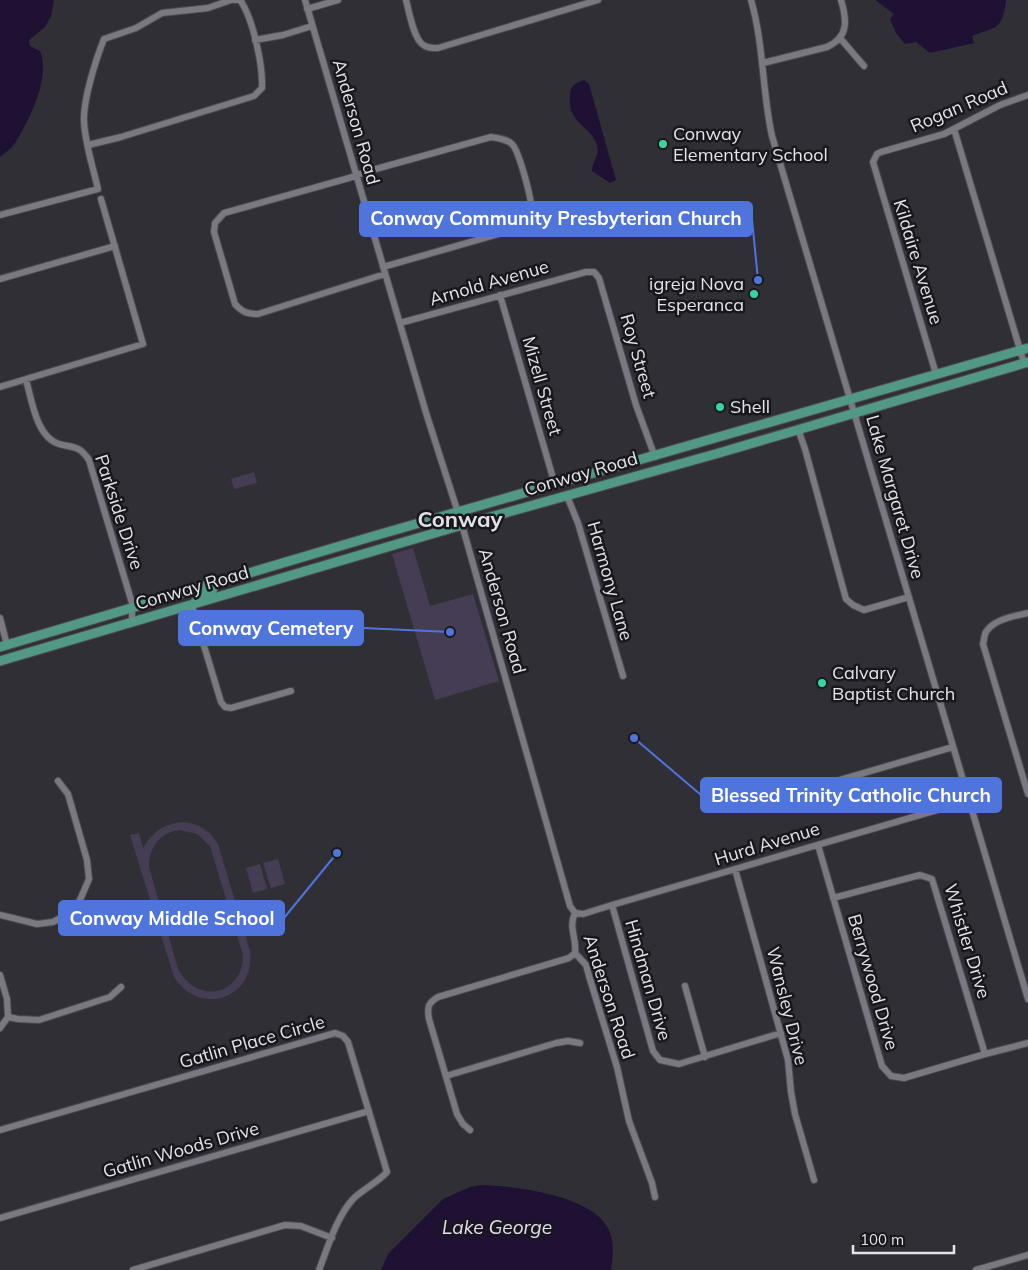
<svg xmlns="http://www.w3.org/2000/svg" width="1028" height="1270" font-family="Mulish,sans-serif">
<style>
.green{fill:#453d54;fill-rule:evenodd}
.water{fill:#1f1133}
.lines{fill:none;stroke-linecap:round;stroke-linejoin:round}
.minor-casing{stroke:#4e4c52;stroke-width:8}
.major-casing{stroke:#4e4c52;stroke-width:11}
.minor{stroke:#7a7880;stroke-width:6}
.major{stroke:#519885;stroke-width:9}
.poi-dot{fill:#39d4a5;stroke:#18171b;stroke-width:2}
.labels{text-anchor:middle;stroke-width:5;stroke-linejoin:round;paint-order:stroke}
.street-label{font-size:18px;fill:#e6e4e9;stroke:#18171b}
.poi-label{font-size:18px;fill:#e6e4e9;stroke:#18171b;text-anchor:start}
.water-label{font-size:19px;font-style:italic;fill:#e5ddf8;stroke:#18171b}
.district-label{font-size:22px;font-weight:bold;fill:#e2dfe9;stroke:#18171b}
.leader{fill:none;stroke:#4f74dc;stroke-width:2}
.callout-dot{fill:#4f74dc;stroke:#18171b;stroke-width:2}
.callout{fill:#4f74dc;stroke:#4f74dc;stroke-width:2}
.callout-label{font-size:19px;text-anchor:middle;font-weight:bold;fill:#fff}
</style>
<rect width="100%" height="100%" fill="#312f36"/>
<path class="green" d="M254 472 257 483 234 489 231 479Z
M413 548 430 606 473 594 499 681 435 700 392 554Z
M182 822C199 823 209 830 218 844L250 951C256 999 199 1017 174 977L130 835 139 833 143 848C153 832 163 824 182 822ZM180 830 197 834 210 846 243 955C243 996 197 1005 178 969L149 867C149 847 160 832 180 830Z
M278 859 285 884 271 888 263 863Z
M260 864 267 889 253 893 246 868Z"/>
<path class="water" d="M0 0H54L51 16 45 27 29 40 30 46 40 51C51 77 29 121 15 143 11 149 5 153 0 157Z
M875 0H1006V2C1001 31 997 26 972 36L974 43 930 53 916 42 905 44 896 33 890 19 894 14Z
M584 80 589 84 616 180 610 183 592 171C592 161 600 156 597 145 590 124 567 124 570 96 570 86 575 83 584 80Z
M481 1185C515 1186 591 1195 608 1228 615 1242 613 1256 611 1270H381L388 1254 443 1199 470 1187Z"/>
<g class="lines">
<defs>
<path id="minor" d="M305 0 427 416 462 525 570 906 575 913
M406 0C409 11 413 36 422 44 426 48 432 48 438 48L598 0
M751 0C764 45 762 91 772 136L1028 999
M307 9 338 0
M840 38 864 66
M255 40 283 35 312 26
M763 63 827 47C849 37 847 20 841 0
M954 129 1024 363
M88 145 121 137 254 96 262 88C263 66 253 18 240 0H235
M0 215 98 189C93 167 85 144 84 121 83 100 96 59 104 39L136 28 162 13 208 8 231 0
M383 267 516 229C521 224 529 218 531 211 533 202 519 151 512 144 507 139 498 138 491 137L365 172 349 178 224 213 215 223 214 232 235 304C242 312 247 314 258 314L385 274
M0 279 115 246
M500 295 555 485
M400 323 586 272H594L599 278 636 405 655 457
M936 374 873 162 877 154 881 152 944 134 1000 105 1028 95
M26 380C32 400 36 437 59 444 74 448 79 445 89 460L132 603V623
M0 387 143 344 101 199
M798 429 805 449 846 599 853 605 864 610 909 597
M567 496 578 523 623 676
M192 606 221 702 225 707 231 708 291 691
M1028 613C1015 616 994 619 986 632 984 635 984 641 983 644L1028 794
M0 618 7 645
M802 791 953 747
M818 845 882 1066 891 1076 904 1078 985 1054 1028 1043
M735 869 788 1060 791 1092 795 1114 814 1180
M833 898 920 875 932 879 985 1054
M612 905 653 1051 660 1060 679 1064 781 1033
M575 913 583 914 612 905 968 801
M575 913C568 927 577 938 575 953
M0 915 37 924 53 922 70 913 80 900 89 879 87 860 68 794 58 781
M575 953 586 965 589 976 617 1067 629 1121 652 1183 655 1197
M0 975 7 999 8 1017 0 1028
M685 986 705 1057
M8 1017 18 1019 39 1020 110 997 121 987
M446 1076 556 1043 568 1041 580 1043
M0 1130 335 1033 343 1036 348 1042 387 1172C377 1183 363 1189 353 1199 336 1218 328 1247 319 1270
M470 1130 463 1124 457 1114 429 1019C427 1007 428 1003 438 997L569 958 575 953
M0 1218 369 1111
M133 1270 285 1225 301 1226 332 1238
M976 1270 1028 1255"/>
<path id="major" d="M192 606 200 596 213 589
M0 647 367 538 1028 348
M0 661 462 525 719 453 1028 362"/>
</defs>
<use href="#minor" class="minor-casing"/>
<use href="#major" class="major-casing"/>
<use href="#minor" class="minor"/>
<use href="#major" class="major"/>
</g>
<g class="poi-dot">
<circle cx="663" cy="144" r="5"/>
<circle cx="754" cy="294" r="5"/>
<circle cx="720" cy="407" r="5"/>
<circle cx="822" cy="683" r="5"/>
</g>
<g class="labels">
<g class="street-label">
<text transform="translate(959 107) rotate(-23)" y="6">Rogan Road</text>
<text transform="translate(356 122) rotate(74)" y="6">Anderson Road</text>
<text transform="translate(918 262) rotate(73)" y="6">Kildaire Avenue</text>
<text transform="translate(489 283) rotate(-16)" y="6">Arnold Avenue</text>
<text transform="translate(638 356) rotate(74)" y="6">Roy Street</text>
<text transform="translate(542 386) rotate(74)" y="6">Mizell Street</text>
<text transform="translate(581 474) rotate(-16)" y="6">Conway Road</text>
<text transform="translate(895 497) rotate(74)" y="6">Lake Margaret Drive</text>
<text transform="translate(119 512) rotate(72)" y="6">Parkside Drive</text>
<text transform="translate(610 581) rotate(74)" y="6">Harmony Lane</text>
<text transform="translate(192 588) rotate(-16)" y="6">Conway Road</text>
<text transform="translate(502 611) rotate(74)" y="6">Anderson Road</text>
<text transform="translate(767 844) rotate(-17)" y="6">Hurd Avenue</text>
<text transform="translate(967 941) rotate(73)" y="6">Whistler Drive</text>
<text transform="translate(648 980) rotate(74)" y="6">Hindman Drive</text>
<text transform="translate(873 982) rotate(74)" y="6">Berrywood Drive</text>
<text transform="translate(609 997) rotate(72)" y="6">Anderson Road</text>
<text transform="translate(787 1006) rotate(76)" y="6">Wansley Drive</text>
<text transform="translate(252 1042) rotate(-16)" y="6">Gatlin Place Circle</text>
<text transform="translate(181 1150) rotate(-16)" y="6">Gatlin Woods Drive</text>
</g>
<g class="poi-label">
<text x="673" y="140">Conway<tspan x="673" dy="21">Elementary School</tspan></text>
<text x="744" y="290" text-anchor="end">igreja Nova<tspan x="744" dy="21">Esperanca</tspan></text>
<text x="730" y="413">Shell</text>
<text x="832" y="679">Calvary<tspan x="832" dy="21">Baptist Church</tspan></text>
</g>
<g class="water-label">
<text x="497" y="1234">Lake George</text>
</g>
<g class="district-label">
<text x="460" y="527">Conway</text>
</g>
</g>
<path class="leader" d="M758 280L752 219M450 632L363 628M634 738L701 795M337 853L284 918"/>
<g class="callout-dot">
<circle cx="758" cy="280" r="5"/>
<circle cx="450" cy="632" r="5"/>
<circle cx="634" cy="738" r="5"/>
<circle cx="337" cy="853" r="5"/>
</g>
<g class="callout">
<rect x="360" y="202" width="392" height="34" rx="5"/>
<rect x="179" y="611" width="184" height="34" rx="5"/>
<rect x="701" y="778" width="300" height="34" rx="5"/>
<rect x="59" y="901" width="225" height="34" rx="5"/>
</g>
<g class="callout-label">
<text x="556" y="225">Conway Community Presbyterian Church</text>
<text x="271" y="635">Conway Cemetery</text>
<text x="851" y="802">Blessed Trinity Catholic Church</text>
<text x="172" y="925">Conway Middle School</text>
</g>
<path d="M853 1245v8h101v-8" fill="none" stroke="#e6e4e9" stroke-width="2.5"/>
<text x="860" y="1245" font-size="15" fill="#e6e4e9" stroke="#18171b" stroke-width="4" paint-order="stroke">100 m</text>
</svg>
